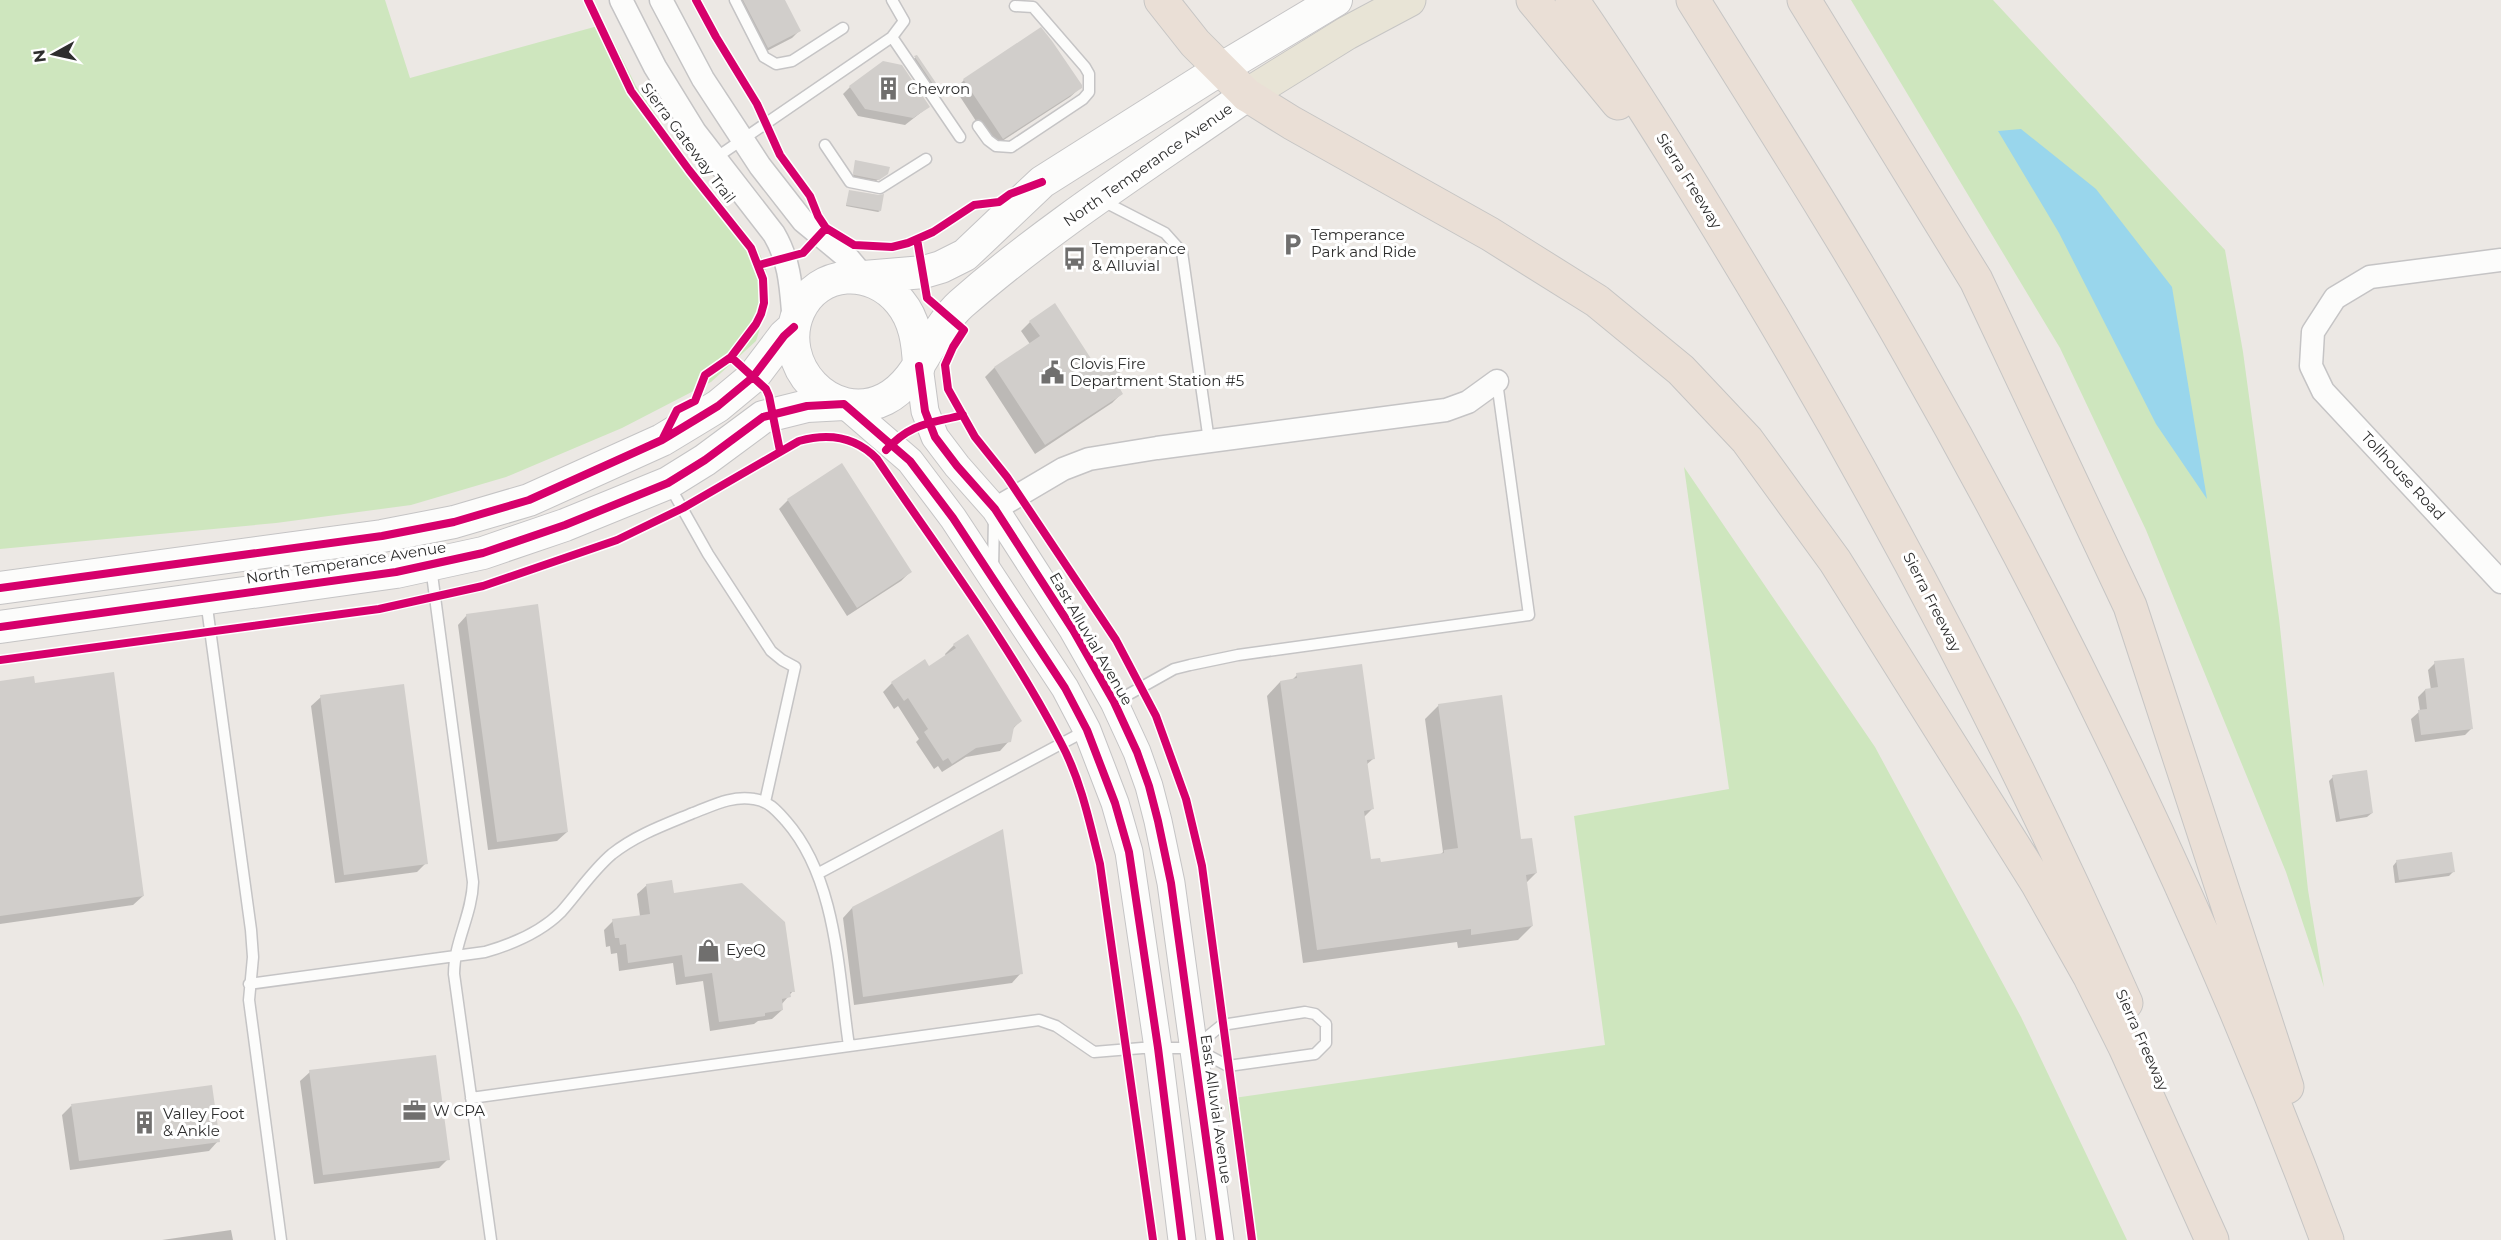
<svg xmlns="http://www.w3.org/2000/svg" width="2501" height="1240" font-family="Montserrat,sans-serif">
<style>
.green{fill:#cee6be}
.water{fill:#99d6ec}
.shadow{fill:#0003}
.building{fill:#d1cecb}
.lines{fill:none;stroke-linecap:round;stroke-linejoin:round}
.service-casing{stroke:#c5c4c5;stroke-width:13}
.minor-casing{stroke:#c5c4c5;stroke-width:25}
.tertiary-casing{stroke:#c5c4c5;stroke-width:29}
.secondary-casing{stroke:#c5c4c5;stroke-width:34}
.primary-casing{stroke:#c6c5c4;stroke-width:35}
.motorway-casing{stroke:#c6c5c4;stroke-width:35}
.service{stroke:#fcfcfb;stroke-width:10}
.minor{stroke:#fcfcfb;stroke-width:22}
.tertiary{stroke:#fcfcfb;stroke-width:27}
.secondary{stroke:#fcfcfb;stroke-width:32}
.primary{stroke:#e8e4d6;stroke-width:33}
.motorway{stroke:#eadfd6;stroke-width:33}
.cycleway-casing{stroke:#fff;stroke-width:11}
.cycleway{stroke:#d6006c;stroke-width:8}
.labels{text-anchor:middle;stroke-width:6;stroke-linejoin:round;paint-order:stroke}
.poi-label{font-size:15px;fill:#2e2e2e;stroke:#fff;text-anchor:start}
.street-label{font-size:15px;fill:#2e2e2e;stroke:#fff}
</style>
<rect width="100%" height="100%" fill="#ece8e4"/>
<path class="green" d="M0 0H385L410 78 605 24 636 86 699 178 741 226 758 250 766 268 769 300 756 341 711 382 622 428 506 477 411 505 276 523 0 549Z
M1851 0H1993L2225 250 2243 352 2279 618 2308 890 2324 987 2286 872 2146 530 2060 348Z
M1684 467 1875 747 2021 1017 2127 1240H1248L1227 1099 1605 1045 1574 816 1729 789Z"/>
<path class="water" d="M2021 129 2096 189 2172 287 2207 499 2156 424 2059 233 1998 131Z"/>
<path class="shadow" d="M733 0H784L799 31 792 38 761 54Z
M916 57 934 82 926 90 908 64Z
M964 80 1080 88 1070 97 993 147 955 89Z
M850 87 928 107 905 125 858 116 843 94Z
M856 161 885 175 876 181 853 177Z
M850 191 880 211 878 212 846 206Z
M1030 322 1099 373 1120 375 1114 382 1121 394 1112 403 1035 454 985 377 994 368 1030 344 1021 331Z
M788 500 910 572 901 581 847 616 779 509Z
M467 615 567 832 557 841 488 850 458 625Z
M954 645 1020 721 1012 730 1009 741 1000 751 966 757 942 772 938 766 934 769 916 742 919 739 898 706 894 709 883 692 892 683 929 668 946 656 945 654Z
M2435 663 2472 728 2465 735 2415 742 2411 719 2420 711 2418 697 2425 690H2431L2428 670Z
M1297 675 1373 759 1366 765 1372 809 1363 818 1369 861 1380 864 1440 855 1443 852 1425 719 1439 705 1520 841 1536 873 1526 883 1532 926 1518 940 1458 948 1457 942 1303 963 1267 696 1280 682 1291 681Z
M0 682 34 684 143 896 133 905 0 924Z
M321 697 426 863 417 872 335 883 311 706Z
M2333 777 2372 813 2367 817 2336 822 2329 781Z
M2397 861 2453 872 2449 876 2395 883 2393 866Z
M647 885 673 894 793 991 781 1005 782 1010 772 1019 758 1021 754 1024 710 1031 703 981 676 985 673 963 619 971 617 953 611 954 610 946 606 947 604 930 613 921 640 916 637 894Z
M852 908 1021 973 1012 983 854 1005 843 918Z
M310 1072 448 1159 439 1168 314 1184 300 1081Z
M71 1106 218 1141 209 1151 70 1170 62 1115Z
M231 1230 233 1240H162Z"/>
<path class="building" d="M743 0H785L801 31 768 48Z
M1041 27 1052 41 1082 85V88L1003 139 963 79Z
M917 55 936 83 933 84 914 56Z
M883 61 902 65 930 107 913 118 865 109 849 86Z
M855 160 890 167 888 174 879 180 854 175 853 173Z
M849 190 879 195 884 194 881 211 846 205Z
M1055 303 1099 371 1113 362 1122 376 1115 380 1123 394 1045 445 994 367 1040 336 1029 321Z
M842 463 912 572 857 608 787 499Z
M538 604 568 832 497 842 466 614Z
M968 634 1022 721 1014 727 1011 742 976 748 952 764 948 758 943 761 924 732 928 729 908 698 904 701 891 682 925 659 929 666 956 648 953 644Z
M2464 658 2473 729 2421 735 2418 710 2427 709 2425 689 2438 687 2434 661Z
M1362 664 1375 759 1367 760 1374 809 1364 811 1371 859 1380 858 1381 862 1444 853V850L1458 848 1438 704 1502 695 1521 839 1532 838 1537 873 1526 875 1533 926 1471 935V929L1317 950 1280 681 1297 678 1296 673Z
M114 672 144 896 0 916V681L34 676 35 683Z
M404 684 428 864 344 875 320 695Z
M2367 770 2373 813 2340 819 2332 775Z
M1003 829 1023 974 863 997 852 907Z
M2452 852 2455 872 2399 880 2396 860Z
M672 880 674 893 742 883 785 922 795 992H790L791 997 782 999 783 1010 765 1013V1016L719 1022 712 973 685 977 682 955 628 963 626 944 620 945 619 938H615L612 919 650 914 646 884Z
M436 1055 450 1160 323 1175 309 1070Z
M212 1085 220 1142 79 1161 71 1104Z"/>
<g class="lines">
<defs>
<path id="service" d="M735 0 764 57 776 64 792 61 843 28
M892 37 960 137
M978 126 988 140 996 146 1011 147 1083 99 1089 92V74L1085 67 1033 7 1015 6
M825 145 850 182 880 188 926 159
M714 159 892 37 904 21 892 0
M1101 200 1165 233 1182 252 1209 441
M669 485 708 554 771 651 782 660 795 667 765 802
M431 567 473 882C472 915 454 942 454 974L491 1240
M993 568 994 518
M206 600 251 930 253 957 249 1000 281 1240
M1115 702 1174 669 1190 665 1238 655 1529 615 1497 382
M819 873 1087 730
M249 984 485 952C513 944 540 933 561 912 578 893 592 871 612 854 636 835 664 825 693 813 712 806 732 795 754 799 769 801 777 811 786 821 837 879 838 972 849 1046
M471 1098 1039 1020 1056 1026 1094 1052 1142 1048H1194L1228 1066 1315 1054 1326 1043V1024L1315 1014 1305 1012 1222 1025 1196 1046"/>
<path id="minor" d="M621 0 655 67 695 132 774 234C791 263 791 290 794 323
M661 0 703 79 760 166 803 221 849 259 864 277
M2501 260 2370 277 2335 298 2313 332 2311 366 2323 391 2501 582
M995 509 1063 469 1089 459 1157 448 1446 410 1468 402 1497 381"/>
<path id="tertiary" d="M919 366 925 411 935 437 957 466 995 509 1073 630 1114 702 1137 752 1149 786 1158 821 1171 883 1220 1240
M844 404 910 461 953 518 1065 688 1087 730 1115 803 1129 852 1158 1048 1182 1240"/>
<path id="secondary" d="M864 277 924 272 941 267 965 255 1042 182 1219 70 1336 0
M919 366C918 343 915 320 900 302 872 267 818 269 799 311 775 364 831 426 885 399 921 381 930 332 961 304 1050 226 1150 163 1247 95
M0 588 382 536 454 522 529 500 662 440 700 417 718 406 753 377 784 336 794 327
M0 627 396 572 483 553 565 525 668 483 705 460 763 417 807 406 844 404"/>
<path id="primary" d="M1247 95 1347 33 1409 0"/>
<path id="motorway" d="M1161 0 1195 43 1247 95 1292 123 1490 234 1597 301 1681 370 1747 440 1835 561 2037 883 2090 977 2125 1047 2212 1240
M1533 0 1618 103
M1572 0C1643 103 1708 210 1772 317 1903 539 2022 767 2126 1003
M1693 0C1766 117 1841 233 1909 353 2071 637 2213 933 2327 1240
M1804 0 1976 280 2130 606 2287 1087"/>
</defs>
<use href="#service" class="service-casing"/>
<use href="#minor" class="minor-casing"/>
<use href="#tertiary" class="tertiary-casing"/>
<use href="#secondary" class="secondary-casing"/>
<use href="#primary" class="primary-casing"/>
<use href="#motorway" class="motorway-casing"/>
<use href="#service" class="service"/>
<use href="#minor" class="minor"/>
<use href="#tertiary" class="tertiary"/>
<use href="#secondary" class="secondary"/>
<use href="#primary" class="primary"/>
<use href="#motorway" class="motorway"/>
<defs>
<path id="cycleway" d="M588 0 631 91 689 170 751 248 763 279 764 303 761 314 756 324 731 357 705 375 695 401 677 410 662 440
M696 0 716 37 757 104 780 155 810 196 818 216 826 228 854 245 892 247 908 243 933 232 974 205 999 202 1010 194 1042 182
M917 239 927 298 964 330 953 347 945 365 948 389 975 437 1007 477 1116 640 1156 716 1186 799 1202 866 1252 1240
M759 265 803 253 826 228
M731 357 766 389 769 396 780 451
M919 366 925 411 935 437 957 466 995 509 1073 630 1114 702 1137 752 1149 786 1158 821 1171 883 1220 1240
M886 450C911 423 928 424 963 415
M0 588 382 536 454 522 529 500 662 440 700 417 718 406 753 377 784 336 794 327
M0 627 396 572 483 553 565 525 668 483 705 460 763 417 807 406 844 404 910 461 953 518 1065 688 1087 730 1115 803 1129 852 1158 1048 1182 1240
M0 660 379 609 483 586 617 540 683 508 799 441C828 433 855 436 877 459 940 552 1009 643 1061 743 1081 780 1090 824 1100 864L1153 1240"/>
</defs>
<use href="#cycleway" class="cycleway-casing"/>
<use href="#cycleway" class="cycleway"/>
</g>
<defs>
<symbol id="building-bare" viewBox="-9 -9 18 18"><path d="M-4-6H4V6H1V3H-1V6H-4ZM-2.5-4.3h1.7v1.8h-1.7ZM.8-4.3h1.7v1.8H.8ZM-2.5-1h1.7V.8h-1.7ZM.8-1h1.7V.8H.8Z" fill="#706f6e" stroke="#fff" stroke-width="2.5" paint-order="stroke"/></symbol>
<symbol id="parking-bare" viewBox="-9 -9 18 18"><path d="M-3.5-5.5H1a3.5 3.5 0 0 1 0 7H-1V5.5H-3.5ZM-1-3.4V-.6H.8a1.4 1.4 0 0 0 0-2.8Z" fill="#706f6e" stroke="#fff" stroke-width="2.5" paint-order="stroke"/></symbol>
<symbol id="bus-bare" viewBox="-9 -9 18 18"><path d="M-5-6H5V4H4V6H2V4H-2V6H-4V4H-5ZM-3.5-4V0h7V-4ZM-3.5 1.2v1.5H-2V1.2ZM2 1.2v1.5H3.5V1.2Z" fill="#706f6e" stroke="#fff" stroke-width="2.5" paint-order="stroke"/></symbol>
<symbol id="civic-bare" viewBox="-9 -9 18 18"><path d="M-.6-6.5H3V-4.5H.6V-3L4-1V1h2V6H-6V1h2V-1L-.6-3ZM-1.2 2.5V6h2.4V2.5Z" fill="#706f6e" stroke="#fff" stroke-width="2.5" paint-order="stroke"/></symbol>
<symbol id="shop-bare" viewBox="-9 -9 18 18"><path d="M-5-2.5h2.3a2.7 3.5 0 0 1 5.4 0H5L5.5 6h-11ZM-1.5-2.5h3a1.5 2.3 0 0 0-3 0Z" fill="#706f6e" stroke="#fff" stroke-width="2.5" paint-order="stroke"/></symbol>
<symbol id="office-bare" viewBox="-9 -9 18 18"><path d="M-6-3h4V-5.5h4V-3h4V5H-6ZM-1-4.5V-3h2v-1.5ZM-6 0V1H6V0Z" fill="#706f6e" stroke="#fff" stroke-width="2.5" paint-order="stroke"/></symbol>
</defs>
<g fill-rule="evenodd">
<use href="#building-bare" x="872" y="72" width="33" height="33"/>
<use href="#parking-bare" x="1276" y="228" width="33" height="33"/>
<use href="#bus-bare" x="1058" y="242" width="33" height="33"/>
<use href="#civic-bare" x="1036" y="356" width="33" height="33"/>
<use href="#shop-bare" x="692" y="934" width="33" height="33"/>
<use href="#office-bare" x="398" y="1094" width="33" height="33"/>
<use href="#building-bare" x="128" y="1106" width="33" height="33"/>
</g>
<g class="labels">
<g class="poi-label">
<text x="907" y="94">Chevron</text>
<text x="1311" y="240">Temperance<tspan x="1311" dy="17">Park and Ride</tspan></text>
<text x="1092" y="254">Temperance<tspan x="1092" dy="17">&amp; Alluvial</tspan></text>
<text x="1070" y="369">Clovis Fire<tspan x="1070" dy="17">Department Station #5</tspan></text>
<text x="726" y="955">EyeQ</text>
<text x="433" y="1116">W CPA</text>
<text x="163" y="1119">Valley Foot<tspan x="163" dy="17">&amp; Ankle</tspan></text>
</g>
<g class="street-label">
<text transform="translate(688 143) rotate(53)" y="5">Sierra Gateway Trail</text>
<text transform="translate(1148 165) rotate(-35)" y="5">North Temperance Avenue</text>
<text transform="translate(1689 181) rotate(58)" y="5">Sierra Freeway</text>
<text transform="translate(2403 476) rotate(47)" y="5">Tollhouse Road</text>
<text transform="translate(346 563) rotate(-9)" y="5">North Temperance Avenue</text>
<text transform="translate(1932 602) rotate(63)" y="5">Sierra Freeway</text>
<text transform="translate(1091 639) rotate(60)" y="5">East Alluvial Avenue</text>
<text transform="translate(2142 1040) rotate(66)" y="5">Sierra Freeway</text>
<text transform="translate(1216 1109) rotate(82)" y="5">East Alluvial Avenue</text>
</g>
</g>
<g transform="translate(54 54) rotate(262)" stroke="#ffffff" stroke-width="4.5" paint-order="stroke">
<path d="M0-4.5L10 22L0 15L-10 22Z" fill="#2e2e2e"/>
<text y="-9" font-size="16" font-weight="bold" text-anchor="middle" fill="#2e2e2e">N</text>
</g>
</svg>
